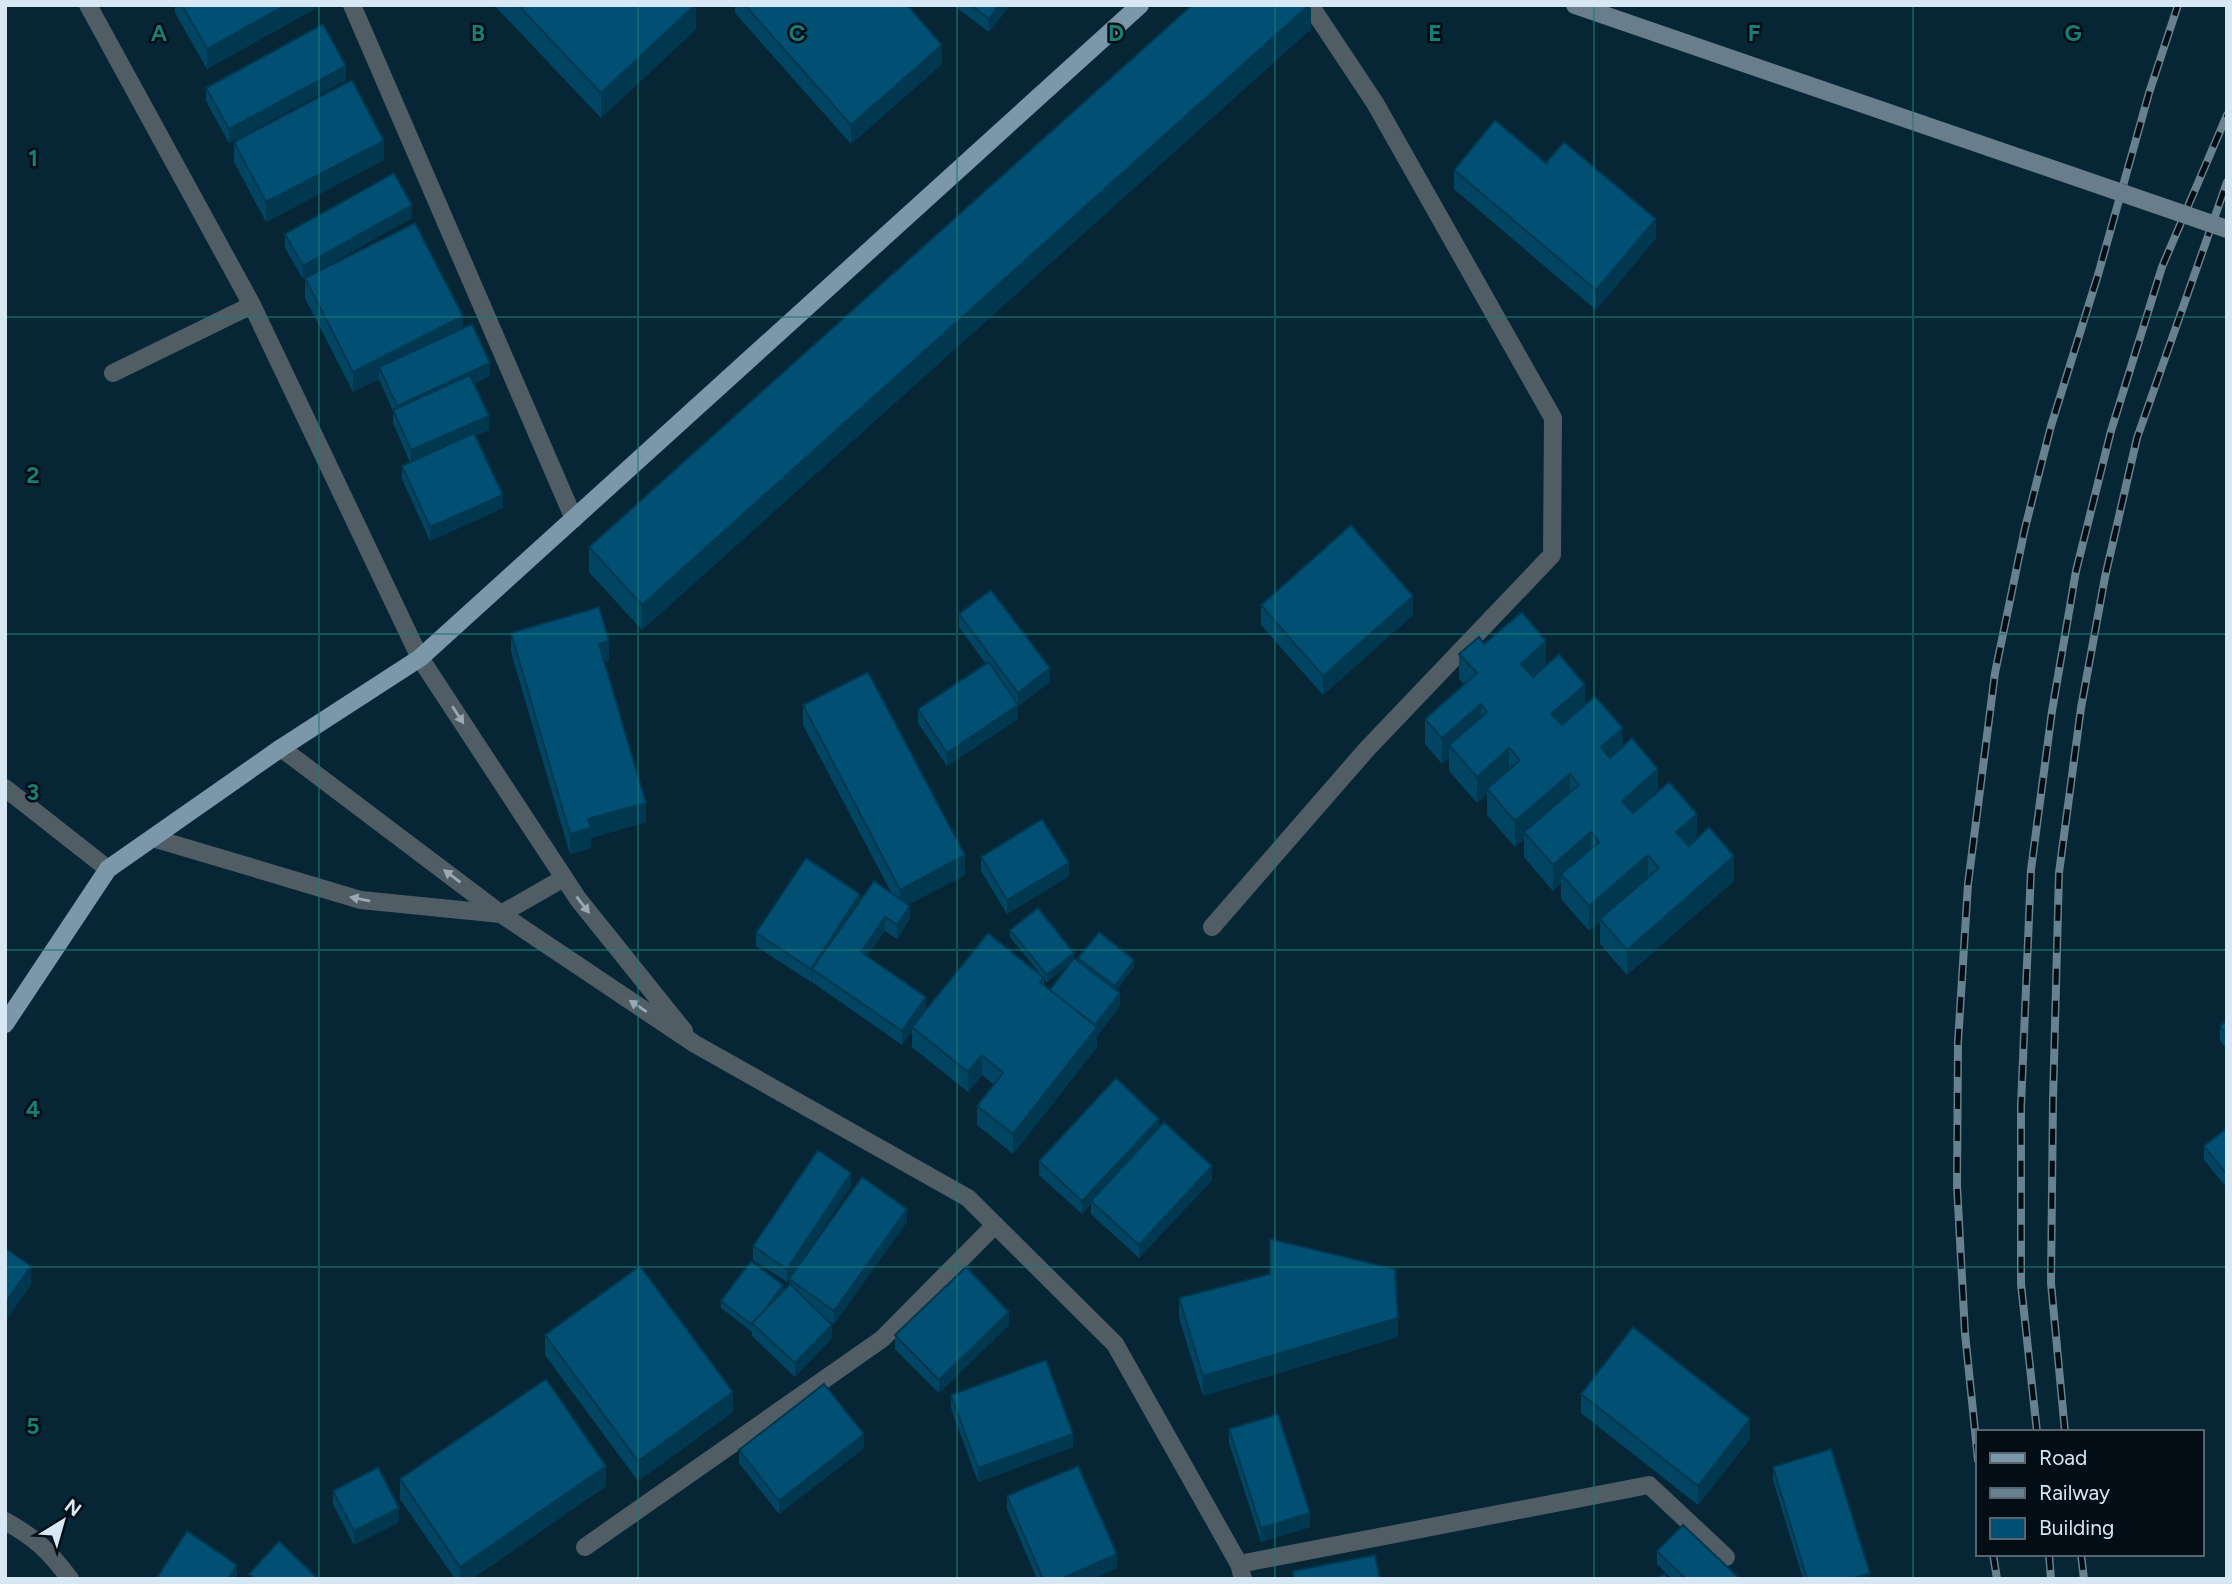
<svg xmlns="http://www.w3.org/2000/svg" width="2232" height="1584" font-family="Figtree,sans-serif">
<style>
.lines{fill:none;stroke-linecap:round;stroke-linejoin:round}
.service{stroke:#505d65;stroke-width:18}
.minor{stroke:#505d65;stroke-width:18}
.tertiary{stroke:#505d65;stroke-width:18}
.primary{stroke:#7b97a9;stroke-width:18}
.rail-casing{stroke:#68818f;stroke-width:8}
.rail{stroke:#030d15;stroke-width:5;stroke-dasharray:16;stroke-linecap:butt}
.secondary-bridge{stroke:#687e8b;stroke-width:18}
.wall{fill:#014563;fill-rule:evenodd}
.shaded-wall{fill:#013850}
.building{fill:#015073;stroke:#013850;stroke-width:2}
.oneway{fill:#9aa9b4}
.grid{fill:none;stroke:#197c75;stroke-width:2;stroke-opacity:0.55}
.grid-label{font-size:23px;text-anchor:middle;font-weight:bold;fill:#197c75;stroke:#030d15;stroke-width:5;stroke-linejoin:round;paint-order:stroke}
</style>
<rect width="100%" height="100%" fill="#062636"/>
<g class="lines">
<path class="service" d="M1212 927 1367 749 1552 555 1553 418 1375 103 1310 5
M1239 1564 1649 1485 1726 1557"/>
<path class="minor" d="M352 5 574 519
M113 373 252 305
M5 1521C36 1538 49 1551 70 1579
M585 1547 882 1339 995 1225"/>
<path class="tertiary" d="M88 5 252 305 420 658 578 899 684 1031
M281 748 501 914 695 1044 968 1198 1115 1344 1239 1564 1243 1579
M5 788 108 869
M153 838 361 900 501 914 564 878"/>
<path class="primary" d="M5 1024 108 869 281 748 420 658 1140 5"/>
<defs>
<path id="rail" d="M2037 1432 2021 1284V1106L2031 870 2052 711 2076 571 2111 431 2162 267 2227 115
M2065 1432 2051 1283 2053 1100 2059 873 2081 708 2105 577 2137 438 2227 182
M1978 1460 1965 1333 1957 1185 1958 1042 1968 884 1995 673 2025 528 2051 426 2098 275 2149 93 2178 5
M1993 1554 1997 1579
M2049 1554 2051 1579
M2081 1554 2084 1579"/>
</defs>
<use href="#rail" class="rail-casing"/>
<use href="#rail" class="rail"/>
<path class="secondary-bridge" d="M1575 5 2227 229"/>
</g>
<path class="wall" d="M175 5H322L207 69 175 13Z
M494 5H696V29L601 118Z
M735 5H907L942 64 851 144 735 13Z
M953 5H1010L989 32Z
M1311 5V29L642 630 589 572V547Z
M346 80 229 143 206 101V88Z
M234 142 384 160 266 222 234 162Z
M1546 163 1656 238 1596 310 1454 189V170Z
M412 218 303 279 285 248V234Z
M305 278 463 329 490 376 474 384 489 430 475 435 503 508 430 541 402 479V466L410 462 393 423V411L379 379 353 392 305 298Z
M1261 605 1413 615 1323 695 1261 625Z
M959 614 1050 682 1018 706V719L947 766 918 723V709L986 664 959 627Z
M511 633 609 661 604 662 646 822 591 838V848L570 854 511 652Z
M1459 654 1546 665 1623 747 1658 791 1734 881 1627 975 1600 944V922L1589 931 1561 899V883L1553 891 1524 857V839L1515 847 1487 815V794L1477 803 1449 771V757L1442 764 1425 744V719L1464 684 1459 679Z
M803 705 965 875 909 904 910 919 897 939 885 931 867 956 926 1010 1041 975 1010 937V930L1074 958 1078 962V958L1134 967 1117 990 1120 1006 1097 1036V1047L1013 1154 977 1125V1106L994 1085 982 1075 968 1092 912 1047V1031L902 1045 812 982V980L811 982 756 946V933L860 900 891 892 803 725ZM1069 964 1050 990 1044 985V979L1047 982Z
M981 857 1069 876 1007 914 981 871Z
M2227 1021V1050L2220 1040V1026Z
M1159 1128 1212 1180 1139 1258 1091 1214V1204L1082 1214 1039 1175V1161Z
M2227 1128V1188L2204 1160V1146Z
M851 1186 787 1282 753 1260V1246Z
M907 1222 834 1324 825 1318 832 1338 795 1377 752 1336V1332L721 1308V1301L783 1291 789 1285V1279Z
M1179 1298 1398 1337 1203 1396 1179 1318Z
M1009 1325 939 1393 895 1349V1335Z
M545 1335 733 1412 638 1481 545 1355Z
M1581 1394 1750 1439 1698 1505 1581 1413Z
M951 1395 1073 1447 978 1482 951 1408Z
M1229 1429 1310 1527 1261 1542 1229 1443Z
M864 1448 779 1514 739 1463V1450Z
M1773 1467 1870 1579H1803L1773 1480Z
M400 1479 606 1486 472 1579H455L400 1499Z
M333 1491 399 1522 354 1545 333 1504Z
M1007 1496 1117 1568 1092 1579H1037L1007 1509Z
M1657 1551 1738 1579H1672L1657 1564Z"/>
<path class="shaded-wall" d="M286 5H322L207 69V49Z
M695 5H696V29L601 118V93Z
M999 5H1010L989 32V19Z
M1309 5H1311V29L642 630V605Z
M942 45V64L851 144V125Z
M346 66V80L229 143V129Z
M384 141V160L266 222V202Z
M412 205V218L303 279V266Z
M1656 219V238L1596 310V290Z
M463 316V336L379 367V379L353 392V372Z
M490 363V376L397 419V406Z
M489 416V430L411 464V450Z
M503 495V508L430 541V527Z
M1413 596V615L1323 695V676Z
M609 641V661L599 664V644Z
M1546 641V666L1521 689V664Z
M1050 668V682L1018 706V719L947 766V753L1018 706V693Z
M1585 685V710L1551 739V714Z
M1481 704V729L1449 745V757L1442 764V738Z
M1623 728V753L1601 772V747Z
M1509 748V774L1487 789V794L1477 803V777Z
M1658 769V794L1622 826V801Z
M1570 774V799L1524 832V839L1515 847V821Z
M646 803V822L591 838V848L570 854V834L588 819Z
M1697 814V839L1676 857V832Z
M1591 832V857L1561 874V883L1553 891V865Z
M965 855V875L900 909V890Z
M1648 855V880L1600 919V922L1589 931V906Z
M1734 856V881L1627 975V950Z
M1069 863V876L1007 914V900Z
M860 894V908L812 969V980L811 982V969Z
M910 906V919L897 939V925Z
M885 917V931L861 965V952Z
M1074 953V960L1047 982V975Z
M1134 960V967L1115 993V986Z
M1120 993V1006L1097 1036V1047L1013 1154V1134Z
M926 997V1011L912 1027V1031L902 1045V1031Z
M982 1055V1075L968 1092V1072Z
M1159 1119V1132L1091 1201V1204L1082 1214V1201Z
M1212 1166V1180L1139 1258V1245Z
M851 1173V1186L787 1282V1269Z
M907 1209V1222L834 1324V1311Z
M31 1266V1285L5 1322V1303Z
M783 1285V1292L754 1324Z
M1009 1312V1325L939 1393V1380Z
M1398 1318V1337L1203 1396V1376Z
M832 1325V1338L795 1377V1363Z
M733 1392V1412L638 1481V1461Z
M1750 1419V1439L1698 1505V1486Z
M864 1434V1448L779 1514V1501Z
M1073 1434V1447L978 1482V1468Z
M606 1466V1486L472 1579H460V1567Z
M399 1508V1522L354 1545V1531Z
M1310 1513V1527L1261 1542V1528Z
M1117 1554V1568L1092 1579H1061Z
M237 1565V1579H228Z
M1870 1573V1579H1851Z"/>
<path class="building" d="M182 5H286L207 49Z
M518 5H695L601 93Z
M745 5H907L942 45 851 125Z
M971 5H999L989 19Z
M1192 5H1309L642 605 589 547Z
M323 24 346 66 229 129 206 88Z
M352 80 384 141 266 202 234 142Z
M1495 120 1546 163 1564 142 1656 219 1596 290 1454 170Z
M394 173 412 205 303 266 285 234Z
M415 223 463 316 353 372 305 278Z
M472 324 490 363 397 406 379 367Z
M470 375 489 416 411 450 393 410Z
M474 433 503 495 430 527 402 466Z
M1351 525 1413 596 1323 676 1261 605Z
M991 590 1050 668 1018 693 959 614Z
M599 607 609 641 599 644 646 803 588 819 591 828 570 834 511 633Z
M1522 612 1546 641 1521 664 1533 677 1559 654 1585 685 1551 714 1562 725 1595 696 1623 728 1601 747 1610 758 1632 738 1658 769 1622 801 1633 813 1669 782 1697 814 1676 832 1689 846 1709 827 1734 856 1627 950 1600 919 1659 868 1648 855 1589 906 1561 874 1599 842 1591 832 1553 865 1524 832 1579 785 1570 774 1515 821 1487 789 1520 760 1509 748 1477 777 1449 745 1487 712 1481 704 1442 738 1425 719 1477 673 1459 654 1479 637 1484 644Z
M989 662 1018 705 947 753 918 709Z
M868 672 965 855 900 890 803 705Z
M1042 819 1069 863 1007 900 981 857Z
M806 858 860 894 811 969 756 933Z
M874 881 910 906 897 925 885 917 861 952 926 997 902 1031 812 969Z
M1038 908 1074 953 1047 975 1010 930Z
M1099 932 1134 960 1115 986 1078 958Z
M988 933 1044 978 1040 982 1097 1027 1013 1134 977 1106 1003 1073 982 1055 968 1072 912 1027Z
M1074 958 1120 993 1095 1025 1050 990Z
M2227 1021V1036L2220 1026Z
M1116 1078 1159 1119 1082 1201 1039 1161Z
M1164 1122 1212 1166 1139 1245 1091 1201Z
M2227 1128V1175L2204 1146Z
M818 1150 851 1173 787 1269 753 1246Z
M862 1177 907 1209 834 1311 789 1279Z
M1270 1239 1395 1269 1398 1318 1203 1376 1179 1298 1270 1274Z
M5 1248 31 1266 5 1303Z
M751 1261 783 1285 764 1311 752 1323V1325L721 1301Z
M640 1266 733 1392 638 1461 545 1335Z
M966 1267 1009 1312 939 1380 895 1335Z
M790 1284 832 1325 795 1363 752 1323Z
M1633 1327 1750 1419 1698 1486 1581 1394Z
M1046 1360 1073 1434 978 1468 951 1395Z
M546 1379 606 1466 460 1567 400 1479Z
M824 1384 864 1434 779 1501 739 1450Z
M1278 1414 1310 1513 1261 1528 1229 1429Z
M1831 1449 1870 1573 1851 1579H1807L1773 1467Z
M1078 1466 1117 1554 1061 1579H1043L1007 1496Z
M378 1467 399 1508 354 1531 333 1491Z
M1683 1525 1738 1577 1736 1579H1686L1657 1551Z
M187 1531 237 1565 228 1579H156Z
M279 1541 316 1577 314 1579H255L249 1574Z
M1375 1555 1380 1579H1294L1293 1571Z
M1665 1574 1667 1579H1655Z"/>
<defs><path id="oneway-solid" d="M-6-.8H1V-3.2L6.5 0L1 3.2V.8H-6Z" transform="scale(1.75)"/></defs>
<g class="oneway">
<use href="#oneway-solid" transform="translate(458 715) rotate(57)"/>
<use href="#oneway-solid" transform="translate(452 876) rotate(-143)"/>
<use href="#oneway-solid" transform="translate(360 899) rotate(-168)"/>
<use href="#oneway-solid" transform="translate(583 905) rotate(52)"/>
<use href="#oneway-solid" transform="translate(638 1006) rotate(-146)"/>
</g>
<path class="grid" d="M319 5V1579M638 5V1579M957 5V1579M1275 5V1579M1594 5V1579M1913 5V1579M5 317H2227M5 634H2227M5 950H2227M5 1267H2227"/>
<g class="grid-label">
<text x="159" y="41">A</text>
<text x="478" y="41">B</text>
<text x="797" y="41">C</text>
<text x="1116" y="41">D</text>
<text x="1435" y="41">E</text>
<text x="1754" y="41">F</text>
<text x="2073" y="41">G</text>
<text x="33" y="166">1</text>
<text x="33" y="483">2</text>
<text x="33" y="800">3</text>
<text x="33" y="1117">4</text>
<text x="33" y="1434">5</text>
</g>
<rect width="2232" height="1584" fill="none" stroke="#d7e8f4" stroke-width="14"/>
<rect x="1976" y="1430" width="228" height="126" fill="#030d15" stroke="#58656e" stroke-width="2"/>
<rect x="1990" y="1453" width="35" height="10" fill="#7b97a9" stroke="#58656e" stroke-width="2"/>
<text x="2039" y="1465" font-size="21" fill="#d7e8f4">Road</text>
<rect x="1990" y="1488" width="35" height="10" fill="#68818f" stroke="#58656e" stroke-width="2"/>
<text x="2039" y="1500" font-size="21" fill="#d7e8f4">Railway</text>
<rect x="1990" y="1518" width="35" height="21" fill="#015073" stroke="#58656e" stroke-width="2"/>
<text x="2039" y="1535" font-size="21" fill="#d7e8f4">Building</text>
<g transform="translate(63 1521) rotate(37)" stroke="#030d15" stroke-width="5" paint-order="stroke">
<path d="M0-5L12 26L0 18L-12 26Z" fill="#d7e8f4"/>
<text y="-10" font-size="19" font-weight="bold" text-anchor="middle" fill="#d7e8f4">N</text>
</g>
</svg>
